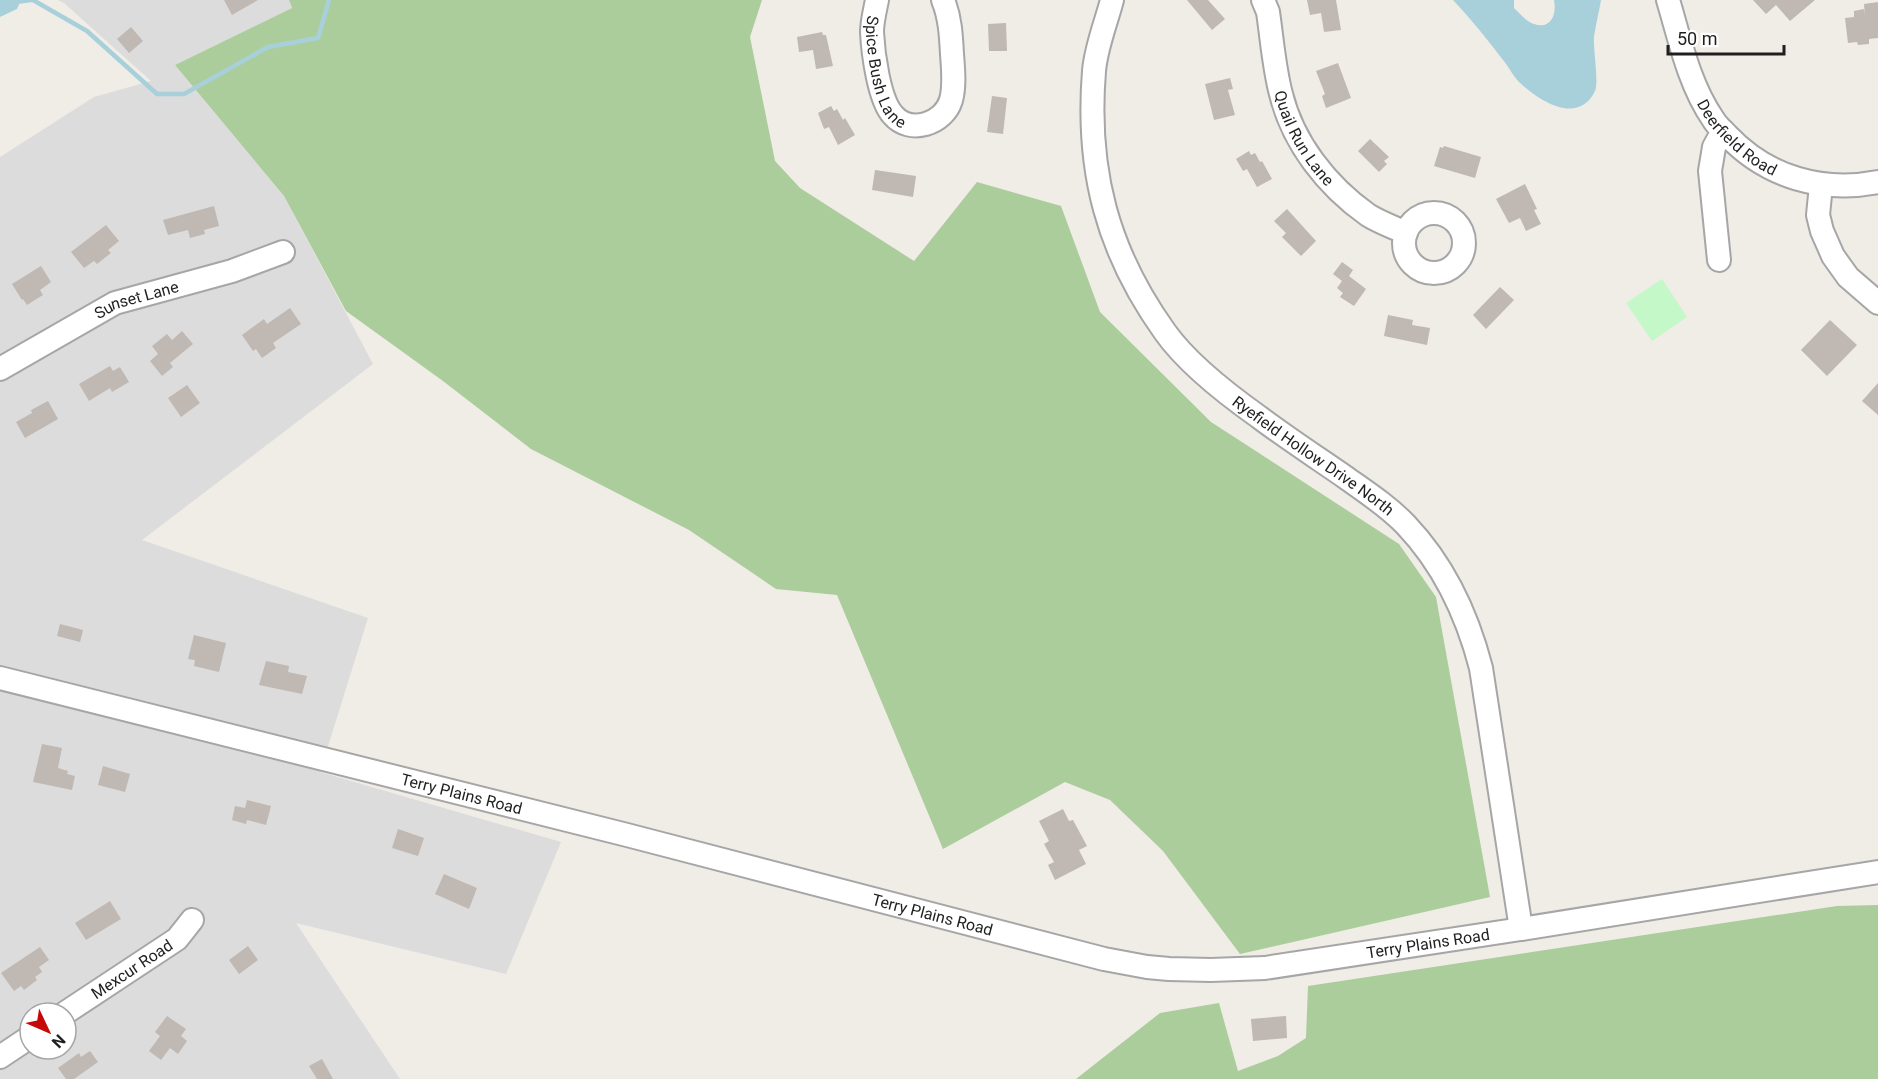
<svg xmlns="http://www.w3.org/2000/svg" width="1878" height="1079" font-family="Roboto,sans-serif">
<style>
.residential{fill:#dddcdc;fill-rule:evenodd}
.forest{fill:#abcd9c}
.park{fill:#c5f8c9}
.water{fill:#a8d0db}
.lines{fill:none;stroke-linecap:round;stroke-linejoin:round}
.stream{stroke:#a8d0db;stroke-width:4.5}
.building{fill:#c0b8b2}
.minor-casing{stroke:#a6a6a6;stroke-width:26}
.minor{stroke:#fff;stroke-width:22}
.labels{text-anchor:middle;stroke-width:5;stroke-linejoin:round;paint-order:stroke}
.street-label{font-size:16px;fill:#1f1f1f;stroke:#fff}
</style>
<rect width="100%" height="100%" fill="#f0ece6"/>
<path class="residential" d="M58 0H289L292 8 175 65 284 196 373 364 142 540 368 618 320 772 561 842 506 974 296 923 400 1079H0V157L94 97 151 81 64 3ZM30 1013H66V1049H30Z"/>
<path class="forest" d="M289 0H762L750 37 775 161 800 188 914 261 977 182 1061 206 1100 312 1211 422 1399 544 1436 597 1490 897 1240 954 1163 851 1110 800 1065 782 943 849 837 595 776 589 689 530 531 449 443 381 346 311 284 196 175 65 292 8Z
M1878 905V1079H1076L1160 1013 1219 1003 1238 1071 1278 1056 1306 1038 1308 986 1837 906Z"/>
<path class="park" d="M1662 279 1687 317 1652 341 1626 303Z"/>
<path class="water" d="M0 0H21L17 9 0 17Z
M1453 0H1514V8C1520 13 1526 22 1534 24 1551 30 1557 14 1554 0H1601C1599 12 1596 24 1594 36 1593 49 1599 82 1595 91 1578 126 1539 101 1519 82 1513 76 1509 67 1503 60 1487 39 1471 19 1453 0Z"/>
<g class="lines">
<path class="stream" d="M33 0 87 31 157 94H184L268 47 318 38 329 0
M16 2 31 0"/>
</g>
<path class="building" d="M224 0H258L232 15Z
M1187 0H1208L1225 19 1212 30Z
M1307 0H1336L1341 30 1324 32 1321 13 1310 15Z
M1753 0H1815L1790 21 1776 5 1766 14Z
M1878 2V38L1869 39V44L1858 45 1857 42 1848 43 1845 18 1854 17V11L1864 9 1865 16 1864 4Z
M1006 23 1007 51H989L988 24Z
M131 27 143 41 129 53 117 39Z
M822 32 823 35H826L833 66 816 69 813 50 799 52 797 37Z
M1338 63 1351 98 1326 108 1322 96 1325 94 1316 71Z
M1230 78 1233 89 1228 90 1235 115 1214 120 1205 84Z
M992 96 1007 98 1003 134 987 132Z
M831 106 834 111 837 109 843 120 845 118 855 135 838 145 829 127 824 129 818 113Z
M1370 139 1389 157 1384 161 1387 164 1379 172 1358 151Z
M1444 146 1481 157 1475 178 1434 166 1440 147 1443 148Z
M1249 151 1251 155 1255 153 1260 162 1262 161 1272 179 1257 187 1247 169 1243 171 1236 159Z
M875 170 916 176 913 197 872 190Z
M1525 184 1537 209 1534 210 1541 224 1526 231 1520 218 1509 223 1496 199Z
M214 206 219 226 204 230 205 234 190 238 188 230 168 235 163 220Z
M1287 209 1316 241 1301 256 1282 237 1286 233 1274 221Z
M106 225 119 241 108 250 111 253 97 264 94 261 84 268 71 252Z
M1342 262 1353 270 1349 276 1366 289 1354 306 1340 297 1343 293 1337 288 1342 281 1333 274Z
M41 266 51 282 40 290 43 295 27 305 23 299 22 300 12 284Z
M1500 287 1514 300 1486 329 1473 315Z
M290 308 301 324 273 343 276 348 262 358 256 349 253 351 242 335 264 319 267 324Z
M1388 315 1413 320 1412 325 1430 328 1427 345 1384 336Z
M1830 320 1857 345 1827 376 1801 350Z
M182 331 193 344 170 363 173 367 162 376 150 361 158 354 152 346 167 334 172 340Z
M110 366 113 371 120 367 129 382 112 392 110 388 89 401 79 384Z
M1878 383V415L1862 401Z
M187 385 200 403 181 417 168 398Z
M48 401 58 419 25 438 16 422 32 413 31 410Z
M60 624 83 630 80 642 57 636Z
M194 635 226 643 219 672 194 666 195 660 188 659Z
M266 661 289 666 288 672 307 676 302 694 259 685Z
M42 744 62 748 58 768 68 771 67 774 75 776 72 790 33 782Z
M103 766 130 774 125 792 98 785Z
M247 800 271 806 266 825 247 820 246 824 232 820 235 806 245 808Z
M1063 809 1069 821 1073 820 1087 846 1079 850 1086 864 1055 880 1048 865 1054 862 1044 844 1049 841 1039 821Z
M398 829 424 838 418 856 392 848Z
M444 874 477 888 469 909 435 894Z
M110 901 121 919 86 940 75 923Z
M248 946 258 960 239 974 229 960Z
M40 947 49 960 39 967 42 972 35 977 37 980 24 990 21 986 14 991 1 973Z
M167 1016 186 1029 181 1036 187 1041 178 1054 170 1048 161 1060 149 1051 160 1036 155 1032Z
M1286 1016 1287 1038 1253 1041 1251 1019Z
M90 1051 98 1062 74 1079H66L58 1068 79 1053 81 1057Z
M322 1059 333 1079H317L309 1066Z"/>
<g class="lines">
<defs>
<g id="minor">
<path id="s1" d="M877 0C875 10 872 22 872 32 873 53 879 100 893 115 910 135 944 124 951 100 955 86 953 68 952 54 951 35 950 17 943 0"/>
<path id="s2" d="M1112 0C1106 23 1096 47 1094 71 1086 170 1107 251 1165 332 1187 363 1228 395 1259 417 1287 438 1316 457 1345 477 1366 492 1388 506 1406 525 1444 565 1467 614 1481 668L1521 929"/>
<path id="s3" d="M1263 0 1268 12C1272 39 1274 68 1281 94 1293 143 1327 186 1368 215 1379 222 1393 227 1406 233"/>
<path id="s4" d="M1668 0C1680 40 1689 84 1713 119 1717 126 1723 131 1728 136 1767 177 1822 193 1878 182"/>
<path d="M1821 185 1818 215 1822 231 1833 256 1848 277 1878 303"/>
<circle cx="1434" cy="243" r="30"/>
<path d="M1719 260 1710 171 1714 147 1723 131"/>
<path id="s5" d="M0 369 115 303 232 271 283 252"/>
<path id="s6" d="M0 678 627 835 1104 959 1147 967 1169 969 1211 970 1265 968 1521 929 1878 872"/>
<path id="s7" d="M65 1013 177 939 192 920"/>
<path d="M0 1057 30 1037"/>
</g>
</defs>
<use href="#minor" class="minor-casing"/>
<use href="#minor" class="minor"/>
</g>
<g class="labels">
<g class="street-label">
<text dy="6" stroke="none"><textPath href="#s1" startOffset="75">Spice Bush Lane</textPath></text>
<text dy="6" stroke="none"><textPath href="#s4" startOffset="158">Deerfield Road</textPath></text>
<text dy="6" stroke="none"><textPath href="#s3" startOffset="146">Quail Run Lane</textPath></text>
<text dy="6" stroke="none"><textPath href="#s5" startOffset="154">Sunset Lane</textPath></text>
<text dy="6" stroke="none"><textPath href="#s2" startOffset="544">Ryefield Hollow Drive North</textPath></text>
<text dy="6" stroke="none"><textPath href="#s6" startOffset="476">Terry Plains Road</textPath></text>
<text dy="6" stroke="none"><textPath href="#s6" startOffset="962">Terry Plains Road</textPath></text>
<text dy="6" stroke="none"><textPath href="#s6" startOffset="1466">Terry Plains Road</textPath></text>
<text dy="6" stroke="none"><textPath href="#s7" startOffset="80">Mexcur Road</textPath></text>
</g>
</g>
<g transform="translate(48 1031) rotate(134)"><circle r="28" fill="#ffffff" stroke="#a5a5a5" stroke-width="1.5"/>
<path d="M0-4.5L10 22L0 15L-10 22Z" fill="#c70809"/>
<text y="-9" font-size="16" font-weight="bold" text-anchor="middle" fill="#1f1f1f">N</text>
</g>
<path d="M1668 45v9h116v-9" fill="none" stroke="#1f1f1f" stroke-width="3"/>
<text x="1677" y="45" font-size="18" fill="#1f1f1f" stroke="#ffffff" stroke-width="4.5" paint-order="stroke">50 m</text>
</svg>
